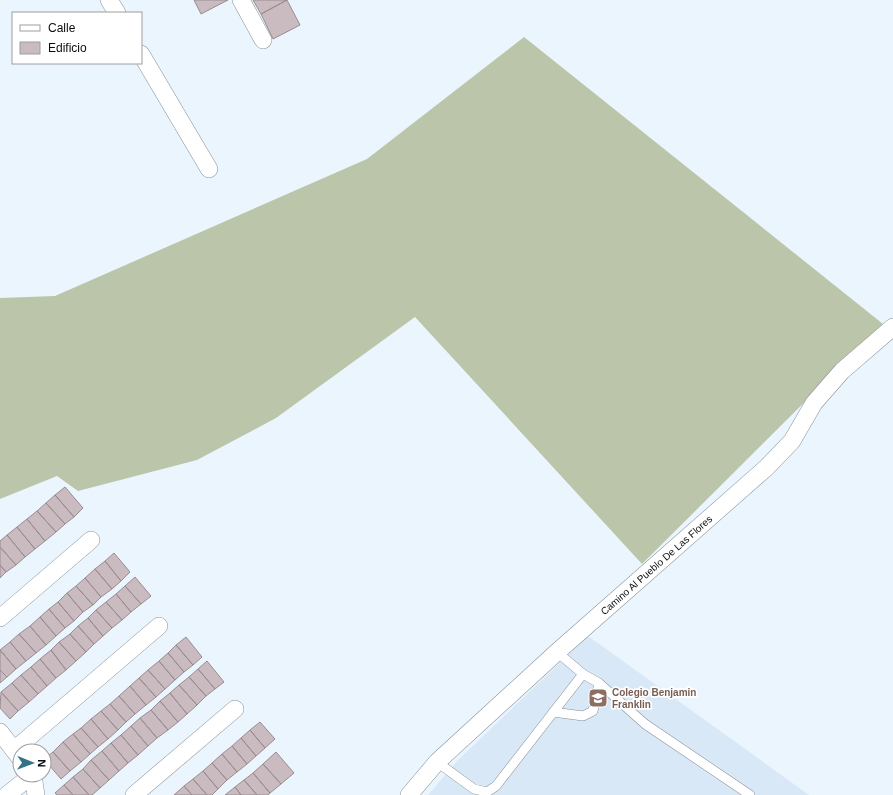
<svg xmlns="http://www.w3.org/2000/svg" width="893" height="795" font-family="Arial,sans-serif">
<style>
.built{fill:#d8e8f6}
.forest{fill:#bbc5a9}
.building{fill:#c9bbbf;stroke:#998c90}
.lines{fill:none;stroke-linecap:round;stroke-linejoin:round}
.service-casing{stroke:#879098;stroke-width:10}
.minor-casing{stroke:#879098;stroke-width:18}
.service{stroke:#fff;stroke-width:9}
.minor{stroke:#fff;stroke-width:17}
.labels{text-anchor:middle;stroke-width:3.5;stroke-linejoin:round;paint-order:stroke}
.street-label{font-size:10px;fill:#090c0f;stroke:#fff}
.education-label{font-size:10px;font-weight:bold;fill:#785e54;stroke:#fff;text-anchor:start}
</style>
<rect width="100%" height="100%" fill="#ebf5fe"/>
<path class="built" d="M588 636 809 795H428L458 760Z"/>
<path class="forest" d="M524 37 883 324 642 564 415 317 276 418 197 460 78 491 57 476 0 499V298L55 296 367 159Z"/>
<path class="building" d="M194 0H228L201 14Z
M253 0H287L261 14Z
M287 0 300 25 273 39 261 14Z
M65 487 83 508 74 517 55 495Z
M55 495 74 517 65 524 46 503Z
M46 503 65 524 56 532 37 511Z
M37 511 56 532 45 541 27 519Z
M27 519 45 541 35 549 17 527Z
M17 527 35 549 25 557 7 535Z
M7 535 25 557 16 565 0 547V541Z
M0 547 16 565 6 572 0 565Z
M114 553 130 572 121 581 105 561Z
M105 561 121 581 112 589 95 569Z
M0 565 6 572 0 578Z
M95 569 112 589 101 597 85 578Z
M135 577 151 596 141 604 125 586Z
M85 578 101 597 93 605 76 586Z
M76 586 93 605 83 612 67 593Z
M125 586 141 604 131 612 116 594Z
M67 593 83 612 74 621 58 602Z
M116 594 131 612 122 620 106 602Z
M58 602 74 621 65 628 49 609Z
M106 602 122 620 112 628 96 610Z
M49 609 65 628 56 636 40 617Z
M96 610 112 628 103 636 88 618Z
M40 617 56 636 46 645 30 626Z
M88 618 103 636 94 644 78 626Z
M30 626 46 645 36 653 19 634Z
M78 626 94 644 86 652 70 634Z
M19 634 36 653 26 661 10 642Z
M70 634 86 652 76 661 59 642Z
M186 637 202 657 193 665 176 645Z
M10 642 26 661 16 669 0 650Z
M59 642 76 661 66 670 51 650Z
M176 645 193 665 184 672 168 653Z
M0 650 16 669 7 677 0 670Z
M51 650 66 670 56 678 40 659Z
M168 653 184 672 175 680 159 661Z
M40 659 56 678 47 686 31 667Z
M159 661 175 680 165 689 148 670Z
M207 661 224 682 215 689 198 669Z
M31 667 47 686 38 694 21 675Z
M198 669 215 689 206 696 189 677Z
M0 670 7 677 0 683Z
M148 670 165 689 156 697 139 678Z
M21 675 38 694 29 702 12 683Z
M189 677 206 696 197 705 179 685Z
M139 678 156 697 146 705 130 686Z
M12 683 29 702 18 711 1 692Z
M179 685 197 705 187 714 170 693Z
M130 686 146 705 135 714 119 696Z
M1 692 18 711 10 719 0 708Z
M170 693 187 714 178 722 160 701Z
M119 696 135 714 126 722 110 704Z
M160 701 178 722 168 730 151 710Z
M110 704 126 722 118 730 101 711Z
M151 710 168 730 157 738 140 718Z
M101 711 118 730 108 739 91 719Z
M140 718 157 738 148 746 131 726Z
M91 719 108 739 98 747 81 728Z
M260 722 275 739 265 748 250 730Z
M131 726 148 746 138 755 121 735Z
M81 728 98 747 90 754 73 734Z
M250 730 265 748 256 756 241 738Z
M73 734 90 754 81 762 63 742Z
M121 735 138 755 128 763 111 743Z
M241 738 256 756 247 764 232 746Z
M63 742 81 762 70 771 53 752Z
M111 743 128 763 119 771 102 751Z
M232 746 247 764 237 772 222 754Z
M102 751 119 771 109 780 91 760Z
M53 752 70 771 61 779 44 759Z
M276 752 294 773 281 784 263 764Z
M222 754 237 772 227 780 212 763Z
M91 760 109 780 100 788 83 769Z
M212 763 227 780 218 789 203 771Z
M263 764 281 784 270 793 253 773Z
M83 769 100 788 92 795H89L73 777Z
M203 771 218 789 212 795H207L193 779Z
M253 773 270 793 268 795H257L244 780Z
M73 777 89 795H73L64 785Z
M193 779 207 795H192L184 786Z
M244 780 257 795H241L235 787Z
M64 785 73 795H57L55 793Z
M184 786 192 795H174Z
M235 787 241 795H225Z"/>
<g class="lines">
<defs>
<path id="service" d="M557 652 583 674 599 683 645 724 750 795
M553 712 583 716 593 711 599 683
M437 762 474 789 487 792 496 786 583 674"/>
<g id="minor">
<path d="M109 0 117 13"/>
<path d="M241 0 263 40"/>
<path d="M141 54 209 169"/>
<path d="M0 618 91 540"/>
<path d="M0 732 20 758"/>
<path d="M14 750 159 626"/>
<path d="M33 775 36 795"/>
<path d="M7 795 32 775"/>
<path d="M134 795 235 709"/>
<path id="s1" d="M409 795 437 762 557 652 766 468 792 441 814 403 842 371 893 327"/>
</g>
</defs>
<use href="#service" class="service-casing"/>
<use href="#minor" class="minor-casing"/>
<use href="#service" class="service"/>
<use href="#minor" class="minor"/>
</g>
<defs>
<symbol id="school-square" viewBox="-11 -11 22 22"><rect x="-9" y="-9" width="18" height="18" rx="4" fill="#8d6e63" stroke="#fff"/><path d="M0-5L7-2L0 1L-7-2ZM-4 1L0 2.5L4 1V4Q0 6-4 4Z" fill="#fff"/></symbol>
</defs>
<g fill-rule="evenodd">
<use href="#school-square" x="587" y="687" width="22" height="22"/>
</g>
<g class="labels">
<g class="street-label">
<text dy="4" stroke="none"><textPath href="#s1" startOffset="338">Camino Al Pueblo De Las Flores</textPath></text>
</g>
<g class="education-label">
<text x="612" y="696">Colegio Benjamin<tspan x="612" dy="12">Franklin</tspan></text>
</g>
</g>
<rect x="12" y="12" width="130" height="52" fill="#ffffff" stroke="#9d9e9f"/>
<rect x="20" y="25" width="20" height="6" fill="#ffffff" stroke="#9d9e9f"/>
<text x="48" y="32" font-size="12" fill="#090c0f">Calle</text>
<rect x="20" y="42" width="20" height="12" fill="#c9bbbf" stroke="#9d9e9f"/>
<text x="48" y="52" font-size="12" fill="#090c0f">Edificio</text>
<g transform="translate(32 763) rotate(91)"><circle r="19" fill="#ffffff" stroke="#9d9e9f"/>
<path d="M0-3L7 15L0 10L-7 15Z" fill="#327486"/>
<text y="-6" font-size="11" font-weight="bold" text-anchor="middle" fill="#090c0f">N</text>
</g>
</svg>
